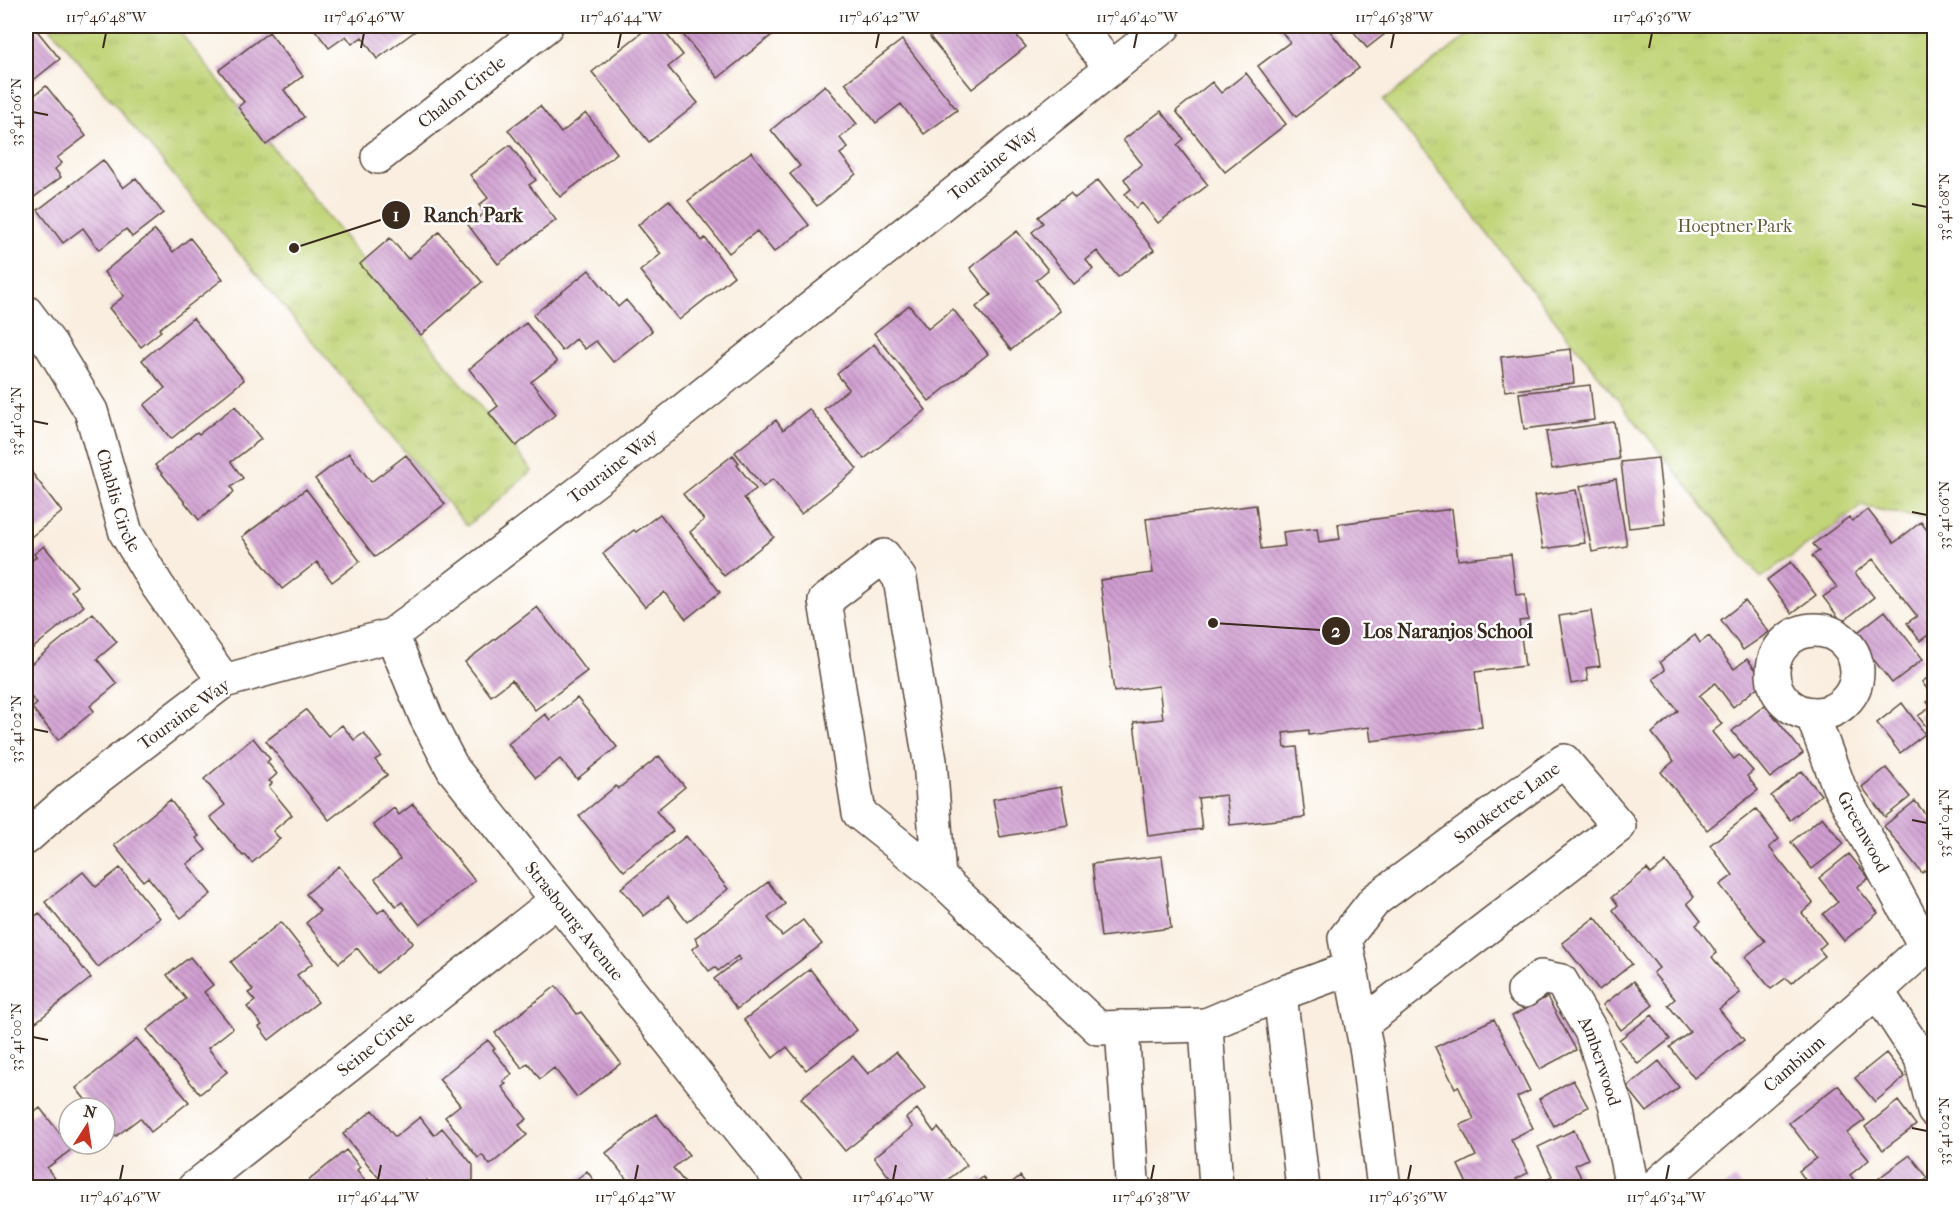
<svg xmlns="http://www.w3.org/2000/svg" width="1960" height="1213" font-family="'IM FELL French Canon',serif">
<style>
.grass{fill:url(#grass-tufts);stroke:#7e7f4b;stroke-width:1.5}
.building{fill:url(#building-back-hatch)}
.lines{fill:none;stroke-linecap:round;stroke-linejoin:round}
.minor-casing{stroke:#58473b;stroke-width:36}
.minor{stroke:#fff;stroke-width:33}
.ticks{fill:none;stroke:#3b2a1e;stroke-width:2}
.labels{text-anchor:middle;stroke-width:5;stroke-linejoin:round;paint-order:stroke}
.street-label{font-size:18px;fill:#3b2a1e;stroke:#fff}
.park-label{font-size:18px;fill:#635d39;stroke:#fff}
.leader{fill:none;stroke:#3b2a1e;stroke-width:2}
.callout-dot{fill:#3b2a1e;stroke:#fff;stroke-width:2}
.mark-label{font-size:18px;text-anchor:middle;font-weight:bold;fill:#fff}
.callout-label{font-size:20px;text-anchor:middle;font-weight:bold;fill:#3b2a1e;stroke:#fff;stroke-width:5;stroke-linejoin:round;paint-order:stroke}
.neatline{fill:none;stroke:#3b2a1e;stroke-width:2}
.ticks-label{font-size:15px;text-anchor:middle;fill:#3b2a1e}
</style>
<defs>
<pattern id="grass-tufts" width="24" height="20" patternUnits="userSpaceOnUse" patternTransform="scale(1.5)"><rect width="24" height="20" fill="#c1d478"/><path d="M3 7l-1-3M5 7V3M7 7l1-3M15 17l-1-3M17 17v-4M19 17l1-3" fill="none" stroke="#a7b667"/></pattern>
<pattern id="building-back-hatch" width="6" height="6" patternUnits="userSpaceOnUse" patternTransform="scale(1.5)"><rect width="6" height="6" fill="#d09ed1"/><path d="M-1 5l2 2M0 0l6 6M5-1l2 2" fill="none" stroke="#aa81a9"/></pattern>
</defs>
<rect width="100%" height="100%" fill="#fff"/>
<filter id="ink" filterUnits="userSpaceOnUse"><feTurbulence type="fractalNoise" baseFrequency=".0167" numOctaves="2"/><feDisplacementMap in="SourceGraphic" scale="12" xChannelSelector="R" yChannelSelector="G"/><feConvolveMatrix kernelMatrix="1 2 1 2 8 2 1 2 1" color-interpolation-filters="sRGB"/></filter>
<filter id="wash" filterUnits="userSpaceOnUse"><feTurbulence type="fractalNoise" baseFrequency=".008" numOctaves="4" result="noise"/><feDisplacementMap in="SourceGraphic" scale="24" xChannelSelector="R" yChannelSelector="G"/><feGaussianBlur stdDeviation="1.35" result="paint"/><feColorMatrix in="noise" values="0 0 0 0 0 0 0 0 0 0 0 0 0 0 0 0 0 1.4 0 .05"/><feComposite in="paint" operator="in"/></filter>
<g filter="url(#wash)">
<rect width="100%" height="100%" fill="#f9eedf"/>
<path class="grass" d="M49 26H175L532 471 467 526Z
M1480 26H1934V516L1922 519 1862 506 1761 578 1607 386 1383 101Z"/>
<g id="blocks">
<path class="building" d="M312 26H415L418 29 377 59 362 37 352 44 346 36 329 48Z
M650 26H660L683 55 668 67 698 103 649 142 592 72Z
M676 26H780L782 27 718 78Z
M944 26H1009L1026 47 972 89 930 37Z
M1277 26H1326L1359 68 1296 117 1258 66 1290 42Z
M1349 26H1395L1367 48Z
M34 27 60 59 26 86V34Z
M269 32 303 76 284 90 304 117 266 145 238 107 244 102 219 70Z
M902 40 957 110 924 134 901 104 876 123 845 83Z
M1246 73 1286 124 1225 172 1176 111 1212 82 1221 93Z
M825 85 857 124 840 138 848 148 840 154 856 174 817 206 790 174 800 166 771 130Z
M46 86 86 136 57 158 62 163 55 169 61 177 29 201 26 196V102Z
M540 106 561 133 586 113 617 153 560 197 508 130Z
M1161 111 1184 139 1177 145 1208 185 1158 223 1142 203 1136 208 1125 194 1131 189 1124 179 1142 164 1123 140Z
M510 145 536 180 529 185 556 220 498 264 468 225 485 213 479 205 488 198 470 175Z
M751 152 809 225 774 252 757 231 729 253 688 201Z
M103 160 123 188 136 178 163 213 132 237 126 229 99 250 83 228 63 243 38 210Z
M1098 180 1154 250 1118 277 1097 251 1086 260 1093 269 1074 284 1032 232 1043 223 1038 217 1070 193 1075 198Z
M669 200 702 241 705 238 734 276 679 320 640 271 661 254 638 225Z
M155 230 173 252 190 238 223 279 159 329 161 331 141 347 109 308 124 296 104 272Z
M1017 231 1048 270 1036 280 1060 311 1011 350 976 307 991 295 970 268Z
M439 232 482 282 421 335 360 264 390 238 408 259Z
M589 270 618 307 626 300 652 331 613 362 596 341 585 349 576 339 562 351 533 315Z
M909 305 928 329 953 309 988 354 929 401 874 333Z
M193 318 244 380 171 439 144 405 165 388 142 360Z
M526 323 557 362 531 382 556 414 516 446 489 413 498 406 469 369Z
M874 344 926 410 864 459 824 409 849 389 837 374Z
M1571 349 1574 383 1505 391 1501 357Z
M1590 385 1594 420 1524 429 1519 393Z
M235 406 261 439 231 462 243 478 231 487 234 492 199 520 155 465 197 432 199 434Z
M809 409 857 469 801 514 773 479 763 487 735 452 776 420 783 430Z
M1614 422 1619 459 1552 469 1546 432Z
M349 453 371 482 406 455 445 504 375 557 315 479Z
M733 455 739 463 737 465 756 489 744 498 774 537 724 576 690 532 704 520 683 494Z
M1658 458 1665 524 1629 528 1621 462Z
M26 465 62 512 26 541Z
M1616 479 1627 546 1592 552 1580 486Z
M306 489 360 561 332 582 317 562 282 589 242 537Z
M1576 490 1585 543 1543 549 1534 496Z
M1256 505 1261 549 1285 546 1283 532 1317 528 1319 542 1340 539 1338 524 1452 509 1458 560 1511 554 1516 595 1525 594 1528 620 1519 621 1525 666 1475 672 1482 727 1371 741 1369 727 1309 735V730L1283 733 1285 748 1297 747 1305 817 1230 825 1226 795 1198 798 1202 829 1148 836 1134 722 1163 719 1159 686 1114 692 1100 580 1153 573 1146 519Z
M1868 510 1894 543 1921 522 1934 540V643L1928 635 1920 641 1907 623 1917 616 1873 559 1855 573 1874 597 1842 622 1823 597 1837 587 1812 556 1819 551 1813 544 1849 517 1852 521Z
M660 514 720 592 686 619 664 592 645 607 603 554 634 530 636 532Z
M44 546 77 586 71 591 84 606 26 654V565L36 557 34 554Z
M1791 562 1816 595 1792 613 1767 580Z
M1745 601 1769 632 1743 650 1721 620Z
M537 607 587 671 535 710 512 680 491 696 465 662Z
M1591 611 1600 666 1586 668 1588 681 1571 684 1559 616Z
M1885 611 1923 659 1892 683 1854 635Z
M93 613 117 642 97 659 117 684 90 706 94 711 58 740 32 708 37 704 32 698 27 702 26 700V668Z
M1695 635 1700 643 1709 636 1734 669 1747 659 1765 681 1733 707 1715 683 1699 696 1722 724 1712 732 1734 759 1739 755 1753 771 1747 776 1758 790 1707 830 1661 772 1674 761 1652 733 1678 711 1653 679 1665 670 1660 662Z
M1934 673V737L1918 716 1931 707 1927 702 1933 697 1922 682Z
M577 698 617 747 577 779 560 759 536 778 508 744 545 714 550 720Z
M1902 703 1925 734 1900 753 1877 723Z
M1765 705 1803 753 1770 778 1732 731Z
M306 710 328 736 342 725 354 740 364 733 381 756 375 760 387 775 329 820 266 741Z
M253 738 270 759 267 762 277 774 269 781 272 783 269 787 292 815 273 831 280 839 252 863 245 855 243 856 210 817 225 805 204 779Z
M659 756 685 787 656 811 673 831 624 871 579 816 616 786 618 789Z
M1886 768 1910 797 1885 817 1862 787Z
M1802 771 1821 795 1790 820 1771 796Z
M1061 787 1068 825 1000 837 993 799Z
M170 800 199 836 196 838 206 850 187 864 211 894 181 918 148 877 143 881 114 845Z
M1915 801 1934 825V863L1922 873 1884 826Z
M413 804 475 881 420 925 402 902 396 906 375 879 400 859 373 825 394 808 399 815Z
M1756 809 1779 839 1769 847 1813 903 1802 913 1826 943 1819 949 1825 956 1791 983 1786 978 1771 989 1745 957 1765 941 1720 885 1733 875 1710 845Z
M1822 817 1844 844 1812 869 1791 842Z
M686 836 728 889 687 922 668 897 644 916 621 888Z
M1849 854 1869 878 1857 887 1878 913 1844 941 1823 914 1838 902 1819 878Z
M1162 856 1171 928 1101 937 1092 864Z
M1666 862 1694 897 1687 903 1701 921 1696 925 1717 953 1712 957 1740 993 1719 1009 1744 1040 1694 1078 1670 1047 1690 1032 1668 1005 1675 999 1653 973 1659 968 1613 910 1618 905 1612 897 1647 869 1651 874Z
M339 866 378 913 384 908 413 943 377 973 357 948 339 963 306 923 320 911 306 894Z
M120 868 160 918 98 967 45 902 83 872 96 887Z
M768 882 785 904 768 918 782 936 803 920 822 944 737 1009 714 979 740 959 738 956 718 971 715 967 709 971 692 949 699 944 695 938Z
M39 913 91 978 36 1022 26 1008V964L30 961 26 954V924Z
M1595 917 1632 964 1599 990 1562 943Z
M281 922 313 963 297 975 318 1002 269 1040 259 1027 262 1025 247 1007 255 1001 248 993 253 990 231 962Z
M190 957 213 985 204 992 233 1028 208 1048 227 1072 200 1094 147 1030 186 999 167 975Z
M810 969 857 1030 806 1070 787 1047 773 1058 744 1020Z
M1634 981 1653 1005 1621 1030 1603 1005Z
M556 986 577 1014 581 1012 621 1063 577 1097 554 1068 540 1079 528 1063 522 1068 495 1033Z
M1547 997 1576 1050 1540 1069 1512 1016Z
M1652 1015 1670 1039 1638 1064 1619 1040Z
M1494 1019 1530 1091 1517 1097 1533 1128 1511 1139 1528 1173 1516 1179 1521 1188H1469L1458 1165 1476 1156 1460 1125 1474 1119 1458 1086 1455 1088 1435 1047Z
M137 1039 189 1102 151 1132 140 1118 115 1137 105 1125V1108H92L76 1088Z
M488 1040 495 1049 493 1050 512 1074 503 1081 506 1084 502 1087 527 1119 519 1125 527 1135 490 1165 482 1155 478 1158 445 1117 460 1105 439 1079Z
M896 1052 925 1087 845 1151 801 1098 853 1056 868 1074Z
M1886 1053 1905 1077 1875 1102 1855 1078Z
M1659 1061 1679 1087 1647 1112 1627 1087Z
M1573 1080 1588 1107 1554 1126 1539 1099Z
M1838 1085 1865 1120 1847 1133 1869 1160 1850 1175 1860 1188H1811L1799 1171 1816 1158 1789 1123Z
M1898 1101 1916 1125 1883 1150 1865 1127Z
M40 1108 72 1149 47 1168 62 1188H26V1119Z
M917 1109 934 1132 938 1128 967 1165 937 1188H876L890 1178 874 1157 913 1127 906 1118Z
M373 1110 395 1137 420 1117 434 1135 442 1128 473 1165V1180L462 1188 447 1183 442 1188H433L427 1180 418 1188H387L343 1134Z
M656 1114 689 1155 673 1168 689 1188H626L624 1185 628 1181 606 1153Z
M1574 1130 1588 1159 1575 1165 1586 1188H1540L1538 1183 1552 1176 1538 1147Z
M346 1150 360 1167 357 1170 371 1188H311L307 1182Z
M1910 1155 1928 1178 1916 1188H1886L1879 1178Z
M587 1171 599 1188H566Z
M1020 1176 1029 1188H1005Z
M983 1177 992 1188H970Z
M1735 1178 1742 1188H1722Z"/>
</g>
</g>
<g filter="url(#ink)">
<use href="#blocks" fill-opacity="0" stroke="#58473b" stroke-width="1.5"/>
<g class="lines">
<defs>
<g id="minor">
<path d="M1078 26 1111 68"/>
<path id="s1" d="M378 157 546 26"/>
<path id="s2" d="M26 312 51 345 91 411 126 533 157 585 224 681"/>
<circle cx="1815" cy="672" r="42"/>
<path id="s3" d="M392 635 426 717 453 769 787 1188"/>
<path id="s4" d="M1812 714 1839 787 1925 946"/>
<path id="s5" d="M26 838 71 798 224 681 392 635 605 473 1164 26"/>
<path d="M939 877 930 761 900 579 884 556 825 601 859 813 939 877 1098 1028 1206 1025"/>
<path id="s6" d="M1524 991 1541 977 1561 981 1591 1031 1616 1107 1632 1188"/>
<path d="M1877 991 1921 1058 1934 1111"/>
<path d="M1280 994 1303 1188"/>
<path d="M1362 1024 1619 826 1564 761 1375 900 1345 938 1367 1052 1384 1188"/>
<path d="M1122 1027 1132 1181 1135 1188"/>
<path id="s7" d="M194 1188 557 900"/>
<path d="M1216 1188 1206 1025 1280 994 1351 968"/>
<path id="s8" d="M1653 1188 1877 991 1934 939"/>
</g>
</defs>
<use href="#minor" class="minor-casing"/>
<use href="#minor" class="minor"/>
</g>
</g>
<path class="ticks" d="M103 48 106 33M361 48 364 33M618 48 621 33M876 48 879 33M1134 48 1137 33M1391 48 1394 33M1649 48 1652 33M33 112 48 115M1912 204 1927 207M33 421 48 424M1912 512 1927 515M33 729 48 732M1912 820 1927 823M33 1037 48 1040M1912 1128 1927 1131M120 1180 123 1165M378 1180 381 1165M635 1180 638 1165M893 1180 896 1165M1151 1180 1154 1165M1408 1180 1411 1165M1666 1180 1669 1165"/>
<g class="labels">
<g class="street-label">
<text dy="6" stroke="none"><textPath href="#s1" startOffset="106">Chalon Circle</textPath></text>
<text dy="6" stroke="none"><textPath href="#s5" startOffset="1191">Touraine Way</textPath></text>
<text dy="6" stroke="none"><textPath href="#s5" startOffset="705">Touraine Way</textPath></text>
<text dy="6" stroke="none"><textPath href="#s2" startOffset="212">Chablis Circle</textPath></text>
<text transform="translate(184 714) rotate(-36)" y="6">Touraine Way</text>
<text transform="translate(1507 803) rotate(-36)" y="6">Smoketree Lane</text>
<text dy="6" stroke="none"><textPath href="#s4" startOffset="129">Greenwood</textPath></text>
<text dy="6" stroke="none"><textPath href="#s3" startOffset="342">Strasbourg Avenue</textPath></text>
<text dy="6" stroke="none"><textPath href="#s7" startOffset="232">Seine Circle</textPath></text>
<text dy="6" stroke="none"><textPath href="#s6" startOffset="132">Amberwood</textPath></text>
<text dy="6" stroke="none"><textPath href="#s8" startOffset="188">Cambium</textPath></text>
</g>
<g class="park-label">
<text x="1735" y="232">Hoeptner Park</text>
</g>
</g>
<path class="leader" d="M294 248L396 215M1213 623L1336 631"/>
<g class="callout-dot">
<circle cx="294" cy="248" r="6"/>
<circle cx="1213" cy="623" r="6"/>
<circle cx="396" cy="215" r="15"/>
<circle cx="1336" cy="631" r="15"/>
</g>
<g class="mark-label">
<text x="396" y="221">1</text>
<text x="1336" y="637">2</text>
</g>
<g class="callout-label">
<text x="473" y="222">Ranch Park</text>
<text x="1448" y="638">Los Naranjos School</text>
</g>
<rect width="1960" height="1213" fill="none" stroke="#fff" stroke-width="66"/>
<g transform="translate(87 1126) rotate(12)"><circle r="28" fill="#ffffff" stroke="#b1aaa5" stroke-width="1.5"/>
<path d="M0-4.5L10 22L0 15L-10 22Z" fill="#c8321e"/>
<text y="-9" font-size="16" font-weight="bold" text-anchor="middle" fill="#3b2a1e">N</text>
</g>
<rect x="33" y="33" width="1894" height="1147" class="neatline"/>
<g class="ticks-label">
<text x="106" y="22">117°46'48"W</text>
<text x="364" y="22">117°46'46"W</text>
<text x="621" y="22">117°46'44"W</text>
<text x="879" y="22">117°46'42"W</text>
<text x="1137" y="22">117°46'40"W</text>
<text x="1394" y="22">117°46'38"W</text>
<text x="1652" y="22">117°46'36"W</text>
<text transform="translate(16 112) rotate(-90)" y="5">33°41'06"N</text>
<text transform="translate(1944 207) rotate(-90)" y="5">33°41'08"N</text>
<text transform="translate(16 421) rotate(-90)" y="5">33°41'04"N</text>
<text transform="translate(1944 515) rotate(-90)" y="5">33°41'06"N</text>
<text transform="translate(16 729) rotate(-90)" y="5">33°41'02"N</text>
<text transform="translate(1944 823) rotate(-90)" y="5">33°41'04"N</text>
<text transform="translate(16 1037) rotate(-90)" y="5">33°41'00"N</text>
<text transform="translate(1944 1131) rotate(-90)" y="5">33°41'02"N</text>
<text x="120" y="1202">117°46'46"W</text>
<text x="378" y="1202">117°46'44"W</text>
<text x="635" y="1202">117°46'42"W</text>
<text x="893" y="1202">117°46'40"W</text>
<text x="1151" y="1202">117°46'38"W</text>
<text x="1408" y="1202">117°46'36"W</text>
<text x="1666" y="1202">117°46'34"W</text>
</g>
</svg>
